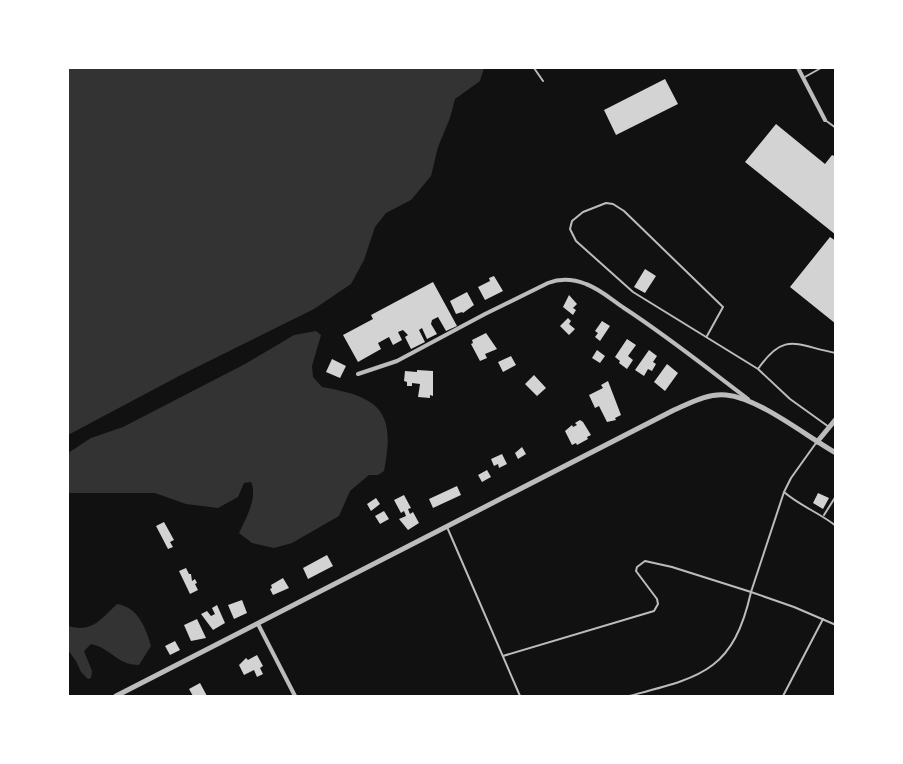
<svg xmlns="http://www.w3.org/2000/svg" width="903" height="764" font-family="Ubuntu,sans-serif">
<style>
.water{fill:#333}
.building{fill:#d3d3d3}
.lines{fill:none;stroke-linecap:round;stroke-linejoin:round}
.service{stroke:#bcbcbc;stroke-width:2}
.minor{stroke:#bcbcbc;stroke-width:4}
.tertiary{stroke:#bcbcbc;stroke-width:5}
</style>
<rect width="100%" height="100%" fill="#111"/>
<path class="water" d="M68 68H484L480 81 455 99 450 118 438 147 431 176 411 200 386 213 375 227 364 260 351 284 314 309 179 376 68 435Z
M316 331 321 335 312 366 313 377 322 387C380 397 396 411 384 471L378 475H369L350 491 339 516 292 543 274 548 252 543 239 533C246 518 258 498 251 482L244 483 238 497 218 508 186 504 155 493H68V453L91 438 123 427 245 364 294 335Z
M117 604C138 607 146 628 151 646L139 665C117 665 111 648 91 644L84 651 92 671 91 678 88 679 81 672 76 661 68 650V626C92 633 100 620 117 604Z"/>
<path class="building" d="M665 79 678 104 616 135 604 110Z
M776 124 825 164 832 155 836 157V235L745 162Z
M830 237 836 241V324L790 287Z
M645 269 656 276 645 293 634 287Z
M494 276 503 291 485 300 478 287 490 281 489 278Z
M433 282 457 326 446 331 438 317 432 320 431 324 437 334 427 339 422 328 419 330 425 342 411 349 405 337 408 335 403 330 398 332 402 340 393 345 389 337 378 343 381 349 358 362 343 335 373 319 371 315Z
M467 292 474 305 463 313 462 312 456 314 450 301Z
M569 295 577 304 573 308 576 310 573 315 563 307Z
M568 318 571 321 569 324 575 329 569 335 560 326Z
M602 321 610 326 600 341 595 337 598 333 595 331Z
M486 333 497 349 485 354 487 358 480 361 471 344 473 343 472 340Z
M627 339 636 345 628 356 633 360 627 369 619 363 620 361 615 357Z
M597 350 605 356 600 363 592 358Z
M649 350 657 356 653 362 656 364 652 371 648 369 644 376 635 370Z
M511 356 516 365 503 372 498 362Z
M332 359 346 366 340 378 326 372Z
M667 364 678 373 665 391 654 382Z
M417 370 433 371V396L430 395V398L418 397 420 384 412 383V386H407V382L404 381 405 371 417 372Z
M534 375 546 388 537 396 525 384Z
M608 381 621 415 615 418 616 420 607 422 599 406 595 408 589 395 603 388 601 385Z
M580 420 583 422 591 435 587 437 588 439 577 445 576 443 572 445 565 431 572 425 573 427 577 425 575 423Z
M522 447 526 454 518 459 515 453Z
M502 454 507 464 499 468 498 464 494 466 491 459Z
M487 470 491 477 482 482 478 475Z
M457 486 461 495 433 508 429 499Z
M818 493 829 498 823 509 813 503Z
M404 495 411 508 408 509 410 514 413 512 419 523 408 530 399 519 406 516 404 511 401 513 394 500Z
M376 498 380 504 371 511 367 504Z
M384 511 389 519 380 524 375 516Z
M164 522 174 540 170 542 173 547 168 549 156 526Z
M327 555 333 566 308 579 303 568Z
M186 568 189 574H191L192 581 195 579 197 583 195 584 198 590 190 594 179 571Z
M283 578 289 588 273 595 270 589 272 588 271 585Z
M242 600 247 613 234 619 228 605Z
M217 605 225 623 213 630 201 614 207 611 211 616 215 614 212 608Z
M197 619 206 638 191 641 184 625Z
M175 641 180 650 170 655 165 646Z
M257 655 263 666 260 668 263 674 257 677 254 670 244 675 239 665 246 658 248 660Z
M200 683 207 696H193L189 689Z"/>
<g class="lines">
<path class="service" d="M534 68 543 81
M803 78 821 68
M825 120 836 128
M707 336 723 307 624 211 613 204 606 203 583 212 572 221 570 229 576 241 633 292 758 369 790 399 829 427
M758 369C785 330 797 346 836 353
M816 443 791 478 784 492 751 592 794 607 836 625
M784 492C800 506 820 513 836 526
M824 515 836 496
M447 527 520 696
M503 656 654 611 658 604 657 599 636 571 637 567 645 561 672 567 751 592C733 672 701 677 629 696
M783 696 823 619"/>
<path class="minor" d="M798 68 825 120
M358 374 397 361 485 314 548 283C561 278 573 279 586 284 600 289 612 300 624 308 667 336 707 368 748 399
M258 624 295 696"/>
<path class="tertiary" d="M817 442 836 419
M116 696 674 410C690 403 708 393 726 395 759 398 806 436 836 453"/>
</g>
<rect width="903" height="764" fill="none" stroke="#ffffff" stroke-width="138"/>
</svg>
